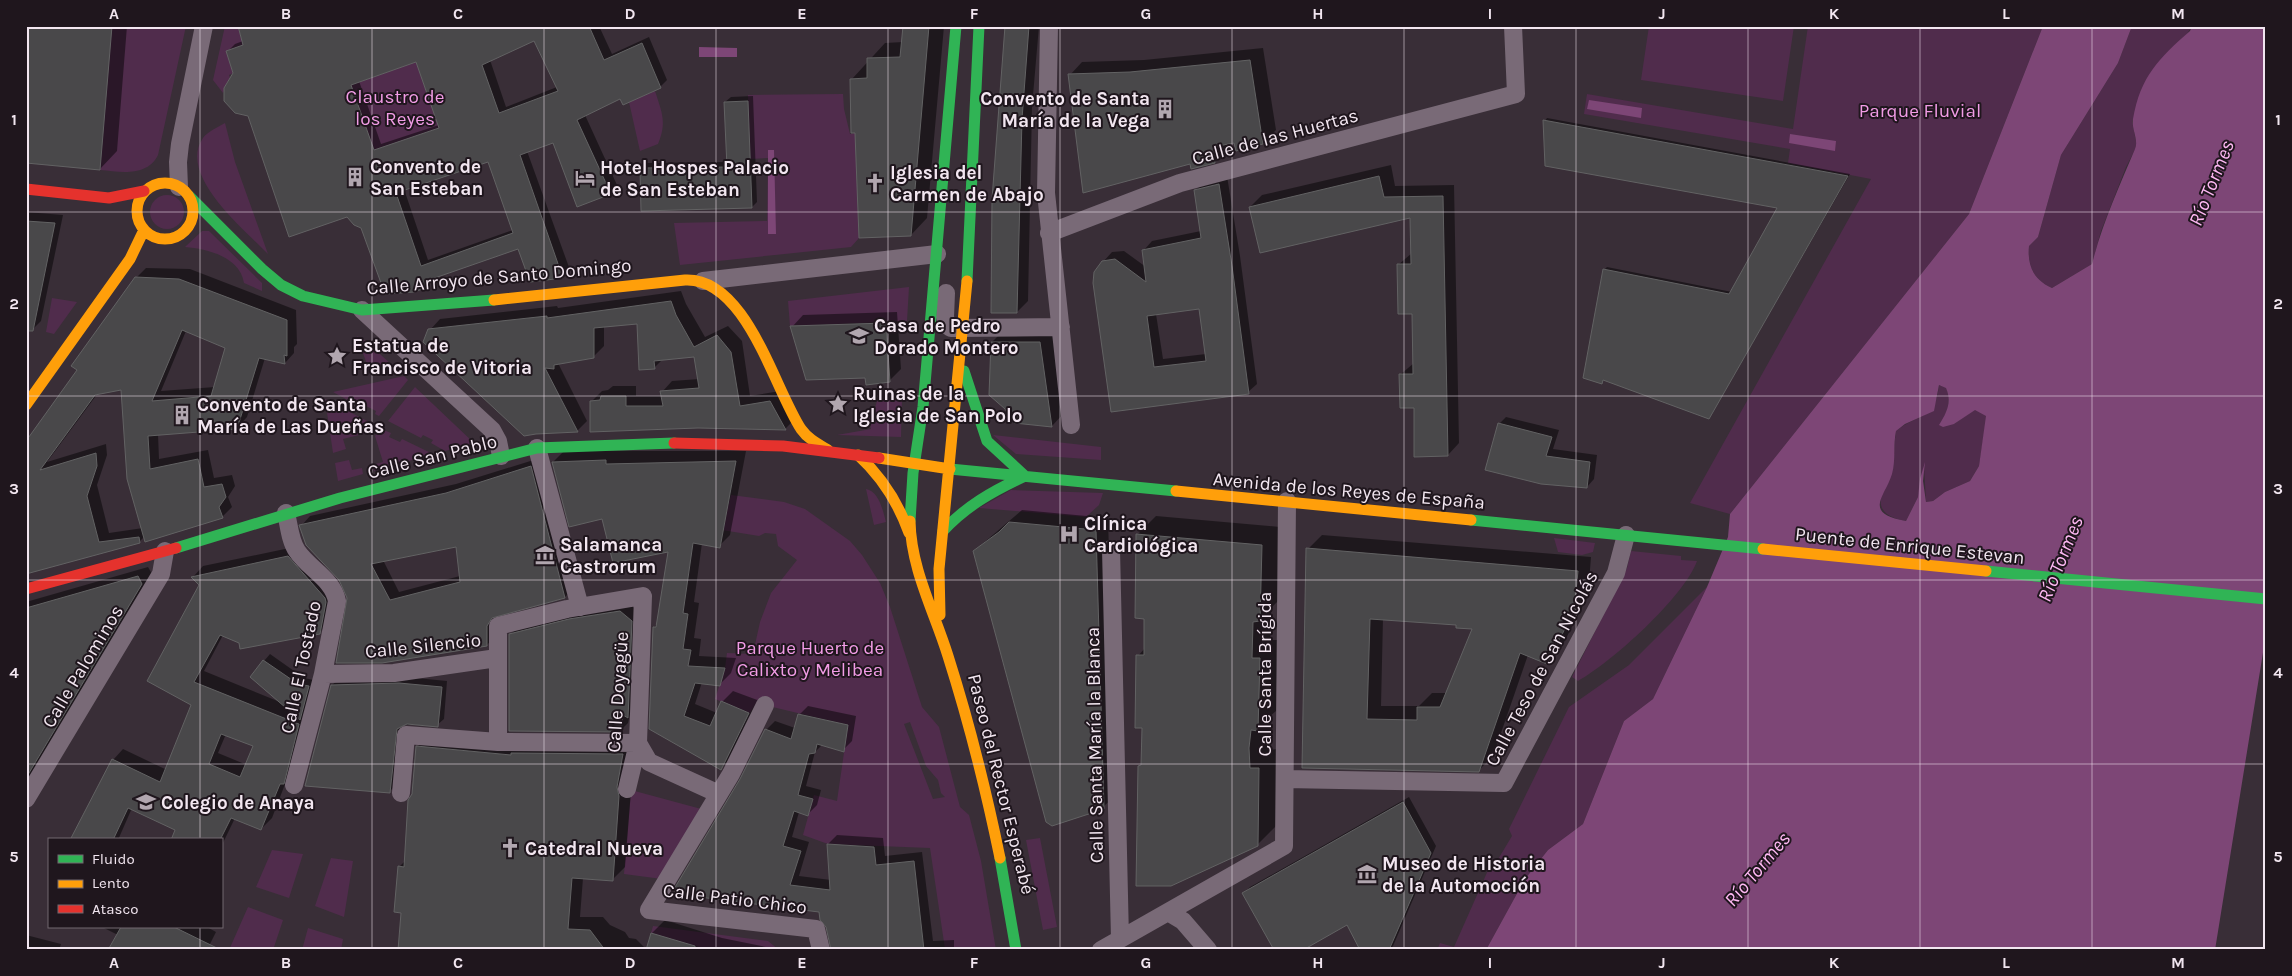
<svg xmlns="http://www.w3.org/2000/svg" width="2292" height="976" font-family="Karla,sans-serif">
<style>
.green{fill:#502c4c;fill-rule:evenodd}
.water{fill:#7d4676;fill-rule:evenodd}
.shadow{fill:#0007;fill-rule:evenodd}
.building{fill:#49484a;stroke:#626263;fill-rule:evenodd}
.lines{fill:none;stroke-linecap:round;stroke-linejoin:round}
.street{stroke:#796a77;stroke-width:18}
.fast{stroke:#30b455;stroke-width:11}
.slow{stroke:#ff9f0a;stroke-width:11}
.jam{stroke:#e5322d;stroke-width:11}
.grid{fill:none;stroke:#f2e6f0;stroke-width:1;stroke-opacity:0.55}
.labels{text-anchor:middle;stroke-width:4;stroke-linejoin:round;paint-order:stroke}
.park-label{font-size:19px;fill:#f29ce6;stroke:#1f161d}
.poi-label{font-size:19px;font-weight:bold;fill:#f2e6f0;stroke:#1f161d;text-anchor:start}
.street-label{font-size:19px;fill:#f2e6f0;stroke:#1f161d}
.water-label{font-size:20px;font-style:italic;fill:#ffb9f4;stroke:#1f161d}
.neatline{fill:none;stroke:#f2e6f0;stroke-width:2}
.grid-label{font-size:16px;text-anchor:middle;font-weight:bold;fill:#f2e6f0}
</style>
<rect width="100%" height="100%" fill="#392e37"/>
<path class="green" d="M111 26H186L158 155C147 177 121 172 100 170Z
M225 26H238L243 45 226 51 233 73 229 75 230 78 223 93 213 80Z
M1649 26H1794L1783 101 1641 80Z
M1808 26H2043L1969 214 1730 514 1690 503 1871 179 1788 163 1790 149 1584 114 1587 94 1793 129Z
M2132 26H2192L2132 121 2137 146 2126 167 2101 231 2092 264 2052 288C2034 280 2027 266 2029 246L2038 237 2061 155 2118 63Z
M416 62 439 128 374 150 351 85Z
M655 91C662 113 667 122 658 144L640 151 629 102Z
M843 94 844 109 850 134 855 133 859 238 851 247 680 265 674 223 767 221 768 158 750 159 748 95Z
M225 123 235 162 268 254C245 230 177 175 203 138 207 132 218 127 225 123Z
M150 212a17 17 0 1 1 34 0a17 17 0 1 1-34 0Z
M202 231H209L262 283V291L244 283C240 257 208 249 185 247Z
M909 287 907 321 790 326 788 301Z
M52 298 77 302 54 334 46 332Z
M357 336 366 341 394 367 370 373Z
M404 376 408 380 379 416 375 414 376 411 366 406 364 409 333 392Z
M1939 385 1946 387C1950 398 1950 407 1944 417L1954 424 1975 409 1987 416 1979 466 1970 481 1945 492 1933 501 1926 502 1924 465 1918 497 1906 521C1864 513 1885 490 1893 462 1895 452 1894 441 1896 431 1920 412 1935 422 1939 385Z
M415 387 474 443 445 451 431 443 433 440 423 435 421 438 388 421Z
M902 398 901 437 837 435 871 429 867 413 874 411 877 401Z
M325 399 334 404V407L342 412 344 409 373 424 367 433 343 439 346 449 333 453Z
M381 429 391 433 389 437 400 442 402 439 433 454 374 471 372 465 383 462 375 436Z
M993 435 1101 447V460L1016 454Z
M349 460 352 470 362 468 363 474 338 481 335 463Z
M866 489C879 491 883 511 886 522L874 525Z
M1011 490 1103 493 1099 505 1086 517 979 508Z
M731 495 784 502 805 509 850 541 862 555 880 583 890 607 922 707 939 727 960 807 969 815 981 861 996 950H971L970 948 945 949 930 848 828 844 803 835 814 795 837 801 848 725 756 703 750 713 715 699 725 668 727 653 753 654 760 622 771 593 797 560 778 546 776 534 765 533 759 536 722 530ZM910 722 926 766 938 780 941 793 945 797 933 799 904 724Z
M1554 538 1595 543 1593 552 1582 555 1558 552Z
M1631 551 1681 556V560L1697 561C1684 597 1612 662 1578 681L1572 677 1627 568Z
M1707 587 1653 699 1624 721 1583 824 1548 850 1525 879 1486 950H1437L1440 943 1454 947 1493 859 1497 861 1512 836 1509 829 1569 707 1629 665Z
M631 790 705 810 662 879 624 874Z
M1040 838 1057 927 1043 930 1026 840Z
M272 850 303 854 289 898 256 887Z
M331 858 353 861 344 917 315 906Z
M248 907 283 920 273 950H229Z
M653 926 768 941 779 950H709L651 933Z
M308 928 343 939 341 950H302Z"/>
<path class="water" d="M2043 26H2132L2118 63 2061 155 2038 237 2029 246C2027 266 2034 280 2052 288L2092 264C2102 224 2119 187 2135 149 2139 140 2131 128 2133 119 2140 77 2159 58 2190 31L2192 26H2266V634L2215 950H1486L1525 879 1548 850 1583 824 1624 721 1653 699 1707 587 1728 537 1730 514 1969 214ZM1939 385 1946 388C1952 402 1947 412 1939 425L1943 427 1954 424 1975 410 1986 416 1979 466 1970 481 1945 492 1933 501 1926 502 1923 481 1925 462 1920 479 1918 497 1906 521C1862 513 1885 497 1892 474 1896 460 1893 445 1896 431L1905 424 1934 411Z
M699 47 737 48V57H699Z
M1589 100 1642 108 1641 118 1587 109Z
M1790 134 1836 141 1835 151 1789 143Z
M768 150H774L776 234H768Z"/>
<path class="shadow" d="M26 26H127L117 151 100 169Z
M240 26H599L612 54 649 37 667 80 660 87 621 97 585 115 617 185 610 192 554 141 527 151 570 270 563 277 519 247 434 277 427 286 362 227 249 115 228 51 235 44 243 41ZM535 39 557 87 506 107 490 60ZM416 60 439 125 381 144 359 81ZM489 160 513 230 428 260 404 189Z
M904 26H944L927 218 911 235 856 131 852 79 885 43 903 42Z
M1008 26H1039L1032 107 1028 301 1017 312Z
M1263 48 1276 130 1263 143H1227L1228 149 1215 162H1191L1070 75 1082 62 1144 60Z
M753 96 757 202 752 207 642 169 647 163 728 162 725 102 731 97Z
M1547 118 1850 174 1709 418 1605 379 1602 382 1604 270 1607 267 1732 292 1779 207 1545 121Z
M1391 165 1395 186 1454 185 1459 443 1448 455 1401 374 1414 363 1413 313 1398 265 1412 253 1411 216 1250 207 1262 195Z
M1227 176 1240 256 1257 384 1248 392 1113 411 1103 262 1112 252 1124 251 1146 267 1144 250 1152 241 1201 231 1195 191 1204 182ZM1200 308 1206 354 1163 359 1156 314Z
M26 212 63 215 41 321 33 329 26 328Z
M146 268 190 269 296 310 297 344 294 347V353L285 363 265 358 247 417 237 428 158 434 159 459 208 450 214 478 232 475 235 486 228 497 232 507 222 517 145 536 139 542 26 573V443L64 391 136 278ZM186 331 226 347 215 387 161 391ZM122 389 143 528 109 533 97 485 107 455 106 444 47 462 98 393Z
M681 291 686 304 705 337 728 326 742 341 750 396 780 391 795 419 785 429 592 401 602 391 608 390 613 386H636V396H662V392L672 381 699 379 695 355 663 359 655 367 641 368 638 323 604 326V346L593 357 558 363 587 421 577 431 430 330 440 319 557 306 558 308Z
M897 312 901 369 889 381 866 376 792 327 803 315Z
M1005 329 1053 330 1064 413 1052 426 992 342Z
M1506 417 1559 430 1553 449 1597 455 1594 479 1587 487 1499 424Z
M564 451H746L730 535 719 546 702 543 694 602 699 603 694 638 701 639 699 656 736 658 731 673 719 685 702 682 695 704 717 713 722 702 733 691 760 701 732 757 721 768 650 729 654 627 658 623 670 550 603 518 553 462Z
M540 458 574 588 565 597 496 615V635L487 645 348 598 340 579 301 526 310 516 456 484ZM457 545 460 576 399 592 383 560Z
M1022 510 1108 518 1116 795 1103 807 974 551Z
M1156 516 1280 527 1278 601 1271 608 1270 640H1278L1276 711 1268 718V750L1278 749 1276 826 1257 845 1139 766 1143 763V727L1138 656 1145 648 1146 638 1137 535Z
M1322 535 1591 557 1588 596 1561 648 1547 662 1528 655 1493 756 1478 771 1303 767 1308 549ZM1383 618 1457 624 1473 627 1447 693H1432L1419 706H1381Z
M299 546 335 587 330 622 319 633 240 642 223 635 204 671 280 702 264 661 270 654 304 678 314 680 287 779 272 818 261 829 235 818 221 847V840H172L177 829 132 808 118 840H72L113 760 123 749 167 770 193 705 149 681 200 585 193 577 203 566ZM226 734 254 746 247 765 218 753Z
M148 567 152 574 26 783V602Z
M628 603 639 612 636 708 630 714 628 723 620 731 510 635 518 627Z
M406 677 447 681 444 719 437 725H403L396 785 390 791 332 685 339 679Z
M808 706 856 716 852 741 843 750 823 744 815 752 806 786 821 790 817 805 808 814 799 812 792 837 809 842 799 876 831 880 828 844 837 835 883 838 885 856 922 852 933 941 954 940V950H832L827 926 820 911 677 893 741 780 766 730 775 721 795 728 799 715Z
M430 734 635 741 625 867 612 880 583 878 580 917H603L610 925 625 932 629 938 636 939 647 950H399L402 912 399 867 406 860 417 747Z
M1409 797 1436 846 1393 946 1390 950H1362L1348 924 1244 893 1250 887Z
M665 920 722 938 781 950H647L652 933Z
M102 927H207L216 932 207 950 118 935Z
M26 935 61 944 59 950H26Z"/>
<path class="building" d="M26 26H112L100 170 26 163Z
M238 26H589L604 60 642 43 661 88 623 105 620 99 577 120 611 194 577 207 553 143 520 155 563 278 530 282 518 249 426 281 428 287 414 292 385 294 361 228 354 225 347 217 289 237 248 116 235 113 224 101V88L233 73 226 51 243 45ZM534 41 558 91 499 113 482 65ZM416 62 439 128 374 150 351 85ZM488 162 513 233 421 266 396 193Z
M903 26H929L911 236 859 238 855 133H851L850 79 867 78V58L900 57Z
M1005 26H1029L1022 119 1017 313H991L992 199Z
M1250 60 1263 144 1236 151 1234 143 1213 147 1215 163 1191 169 1190 164 1083 193 1068 74 1130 72Z
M748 101 752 208 641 211 640 168 727 167 724 102Z
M1543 120 1848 176 1709 419 1603 380 1602 384 1583 378 1603 269 1729 294 1777 208 1545 166Z
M1379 176 1384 197 1443 196 1448 456 1414 457V408H1400L1399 374H1413L1412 314H1398L1397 264H1411L1410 218 1260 253 1249 207Z
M1219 184 1232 266 1249 394 1111 412 1093 283 1094 272 1102 261 1115 259 1146 282 1142 250 1201 238 1194 190ZM1199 309 1206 361 1154 367 1147 316Z
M26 221 55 223 33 331H26Z
M135 277 179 279 287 320V356L284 355 285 364 259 358 237 429 148 436 150 469 198 459 204 487 222 484 226 497 219 507 223 518 145 542 127 479 121 390 95 395 40 470 96 453 97 466 87 496 99 542 139 537 140 543 26 574V441L77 370 71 366ZM182 330 225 348 211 396 152 401Z
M671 301 676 315 694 347 717 335 731 352 740 406 770 401 786 430 698 428 590 432V401L600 400 601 396H626V406H663L660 391 699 388 694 357 654 361 655 369 639 370 637 324 594 328V358L554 365V369L545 368 578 432 536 434 524 436 423 342 428 329 547 316V318Z
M886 323 890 382 866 385 865 378 806 380 790 326Z
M991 342H1040L1052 427 1014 423 1005 409 989 395Z
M1498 423 1552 437 1546 456 1590 462 1587 488 1541 484 1485 470Z
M606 460V464L736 461 720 548 693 543 683 613 688 614 683 649 691 650 688 666 725 668 720 686 695 683 684 716 710 726 721 701 749 713 721 770 649 729 653 627H656L668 552 613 563 602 519 569 527 552 462Z
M531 466 565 598 492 618 487 626V646L382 663H336L347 598 339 580 306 545 299 525 446 493ZM456 547 460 582 390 600 371 564Z
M1009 522 1096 530 1104 809 1052 826 1046 822 973 551 999 532Z
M1136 534 1262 545 1260 621 1253 622 1252 658H1260L1258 731 1251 730 1249 748 1250 768H1259L1258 846 1171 886H1136L1138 766 1141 765 1142 728H1135L1136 655H1144V619L1135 618Z
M1306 548 1578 571 1574 611 1547 664 1520 653 1479 772 1302 768ZM1370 619 1456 625V628L1472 629 1440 707H1417V720L1367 719Z
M288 556 325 598 326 602 320 634 240 649 239 643 220 635 194 682 299 724 284 784H280L261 830 231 818 220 840H171L175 830 128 808 113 840H70L112 759 160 782 191 705 147 681 199 585 191 577ZM221 734 253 746 240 777 209 764Z
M138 576 142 584 26 778V608Z
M620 611 632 621 628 718 623 715 621 732 509 731V634L569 619Z
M263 660 298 684 309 686 300 720 250 677Z
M399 683 442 687 438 727 407 724 397 729 390 793 305 786 331 685Z
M798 714 848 725 844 752 817 744 815 753 809 754 798 795 813 799 808 816 794 811 783 846 801 851 790 885 830 890 827 844 874 847 876 865 914 861 924 950H831L826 927 820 920 819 912 675 894 674 889 740 779 765 729 791 739Z
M416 746 511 755V753L623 754 617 787 619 796 613 881 572 878 568 929 590 930 605 950H398L401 913 394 912 398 866 404 867 408 800 412 794Z
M1403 802 1431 853 1389 950H1360L1347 925 1303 950H1274L1242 893Z
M121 927H174L221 950H108Z
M651 933 695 946V950H646Z"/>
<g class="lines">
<path class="street" d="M1049 26 1046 193 1071 425
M179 187 178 162 180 144 204 26
M1049 233 1180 183 1516 94 1513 26
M703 281 937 254
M946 293 945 317 947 325 951 328 1061 327
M362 310 492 430 498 441 501 456
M537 448 580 607
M286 513C289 525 290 541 297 551 309 569 333 579 337 601L323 674 294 785
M1111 549 1120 939
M323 674 394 673 497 658
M498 742V626L567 609 643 596 638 743 627 789
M638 743 649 762 719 794
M1285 779 1504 783 1616 573 1626 535
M401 793 406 735 498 742 638 743
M26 799 161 574 165 551
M649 910 731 774 765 705
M649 910 816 929 821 950
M1168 912 1183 921 1208 950
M1101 950 1284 846 1287 501"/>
<path class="fast" d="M189 196 262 269 281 285 303 296 362 310 494 300
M967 281 979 26
M964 371 987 441 1025 476
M950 469 1176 491
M1471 520 1763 549
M910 521 913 473 923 407 956 26
M943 531C966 506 993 491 1023 477
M176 548 340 498 537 448 674 443
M1986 571 2266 599
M1000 858 1016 950"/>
<path class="slow" d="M137 211a28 28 0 1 1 56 0a28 28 0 1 1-56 0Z
M494 300 685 280C746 277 774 388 801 429 808 439 818 444 828 450
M26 405 130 259 144 230
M858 455C882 477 898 502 909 533
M879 458 950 469
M1176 491 1471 520
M910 521C911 569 934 611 948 656 969 722 986 790 1000 858
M1763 549 1986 571
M940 615 939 569 967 281"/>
<path class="jam" d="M26 189 109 198 144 191
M674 443 783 446 879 458
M26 589 176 548"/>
</g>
<path class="grid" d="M200 26V840M372 26V950M544 26V950M716 26V950M888 26V950M1060 26V950M1232 26V950M1404 26V950M1576 26V950M1748 26V950M1920 26V950M2092 26V950M26 212H2266M26 396H2266M26 580H2266M26 764H2266M200 927V950"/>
<defs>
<symbol id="building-bare" viewBox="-9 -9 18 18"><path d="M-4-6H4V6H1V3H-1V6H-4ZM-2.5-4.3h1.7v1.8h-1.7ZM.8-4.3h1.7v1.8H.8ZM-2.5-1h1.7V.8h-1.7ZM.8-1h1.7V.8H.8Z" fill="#b1a6af" stroke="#1f161d" stroke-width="2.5" paint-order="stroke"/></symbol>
<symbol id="hotel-bare" viewBox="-9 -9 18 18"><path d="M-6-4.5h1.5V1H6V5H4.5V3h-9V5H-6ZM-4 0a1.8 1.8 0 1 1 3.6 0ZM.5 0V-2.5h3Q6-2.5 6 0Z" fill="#b1a6af" stroke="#1f161d" stroke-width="2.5" paint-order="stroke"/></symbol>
<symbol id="church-bare" viewBox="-9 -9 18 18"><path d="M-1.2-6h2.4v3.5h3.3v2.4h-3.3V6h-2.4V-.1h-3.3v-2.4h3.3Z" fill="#b1a6af" stroke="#1f161d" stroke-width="2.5" paint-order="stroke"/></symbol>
<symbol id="university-bare" viewBox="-9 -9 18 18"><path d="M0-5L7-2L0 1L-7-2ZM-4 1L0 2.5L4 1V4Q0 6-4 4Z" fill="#b1a6af" stroke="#1f161d" stroke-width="2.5" paint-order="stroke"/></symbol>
<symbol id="sight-bare" viewBox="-9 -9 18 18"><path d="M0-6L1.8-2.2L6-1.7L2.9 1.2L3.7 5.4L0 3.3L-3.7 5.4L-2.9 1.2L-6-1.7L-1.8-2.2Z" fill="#b1a6af" stroke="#1f161d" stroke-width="2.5" paint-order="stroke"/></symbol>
<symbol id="hospital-bare" viewBox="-9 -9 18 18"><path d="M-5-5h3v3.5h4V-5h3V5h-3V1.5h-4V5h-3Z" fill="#b1a6af" stroke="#1f161d" stroke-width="2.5" paint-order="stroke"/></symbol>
<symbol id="museum-bare" viewBox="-9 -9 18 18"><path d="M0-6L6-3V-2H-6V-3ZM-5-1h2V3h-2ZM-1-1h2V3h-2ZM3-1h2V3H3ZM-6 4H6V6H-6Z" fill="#b1a6af" stroke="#1f161d" stroke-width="2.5" paint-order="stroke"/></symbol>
</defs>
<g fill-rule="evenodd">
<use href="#building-bare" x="1151" y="95" width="28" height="28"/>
<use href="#building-bare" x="341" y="163" width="28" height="28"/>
<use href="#hotel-bare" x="571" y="164" width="28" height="28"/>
<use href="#church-bare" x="861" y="169" width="28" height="28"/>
<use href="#university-bare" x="845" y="322" width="28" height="28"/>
<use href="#sight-bare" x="323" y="342" width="28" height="28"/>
<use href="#sight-bare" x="824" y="390" width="28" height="28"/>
<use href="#building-bare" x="168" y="401" width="28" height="28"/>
<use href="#hospital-bare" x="1055" y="520" width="28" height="28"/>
<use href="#museum-bare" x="531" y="541" width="28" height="28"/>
<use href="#university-bare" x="132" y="788" width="28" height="28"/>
<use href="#church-bare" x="496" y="834" width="28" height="28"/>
<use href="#museum-bare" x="1353" y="860" width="28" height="28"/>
</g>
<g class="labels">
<g class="park-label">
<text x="395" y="103">Claustro de<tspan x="395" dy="22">los Reyes</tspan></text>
<text x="1920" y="117">Parque Fluvial</text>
<text x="810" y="654">Parque Huerto de<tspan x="810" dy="22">Calixto y Melibea</tspan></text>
</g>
<g class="poi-label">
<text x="1150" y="105" text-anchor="end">Convento de Santa<tspan x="1150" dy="22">María de la Vega</tspan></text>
<text x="370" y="173">Convento de<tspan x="370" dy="22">San Esteban</tspan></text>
<text x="600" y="174">Hotel Hospes Palacio<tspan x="600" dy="22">de San Esteban</tspan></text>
<text x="890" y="179">Iglesia del<tspan x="890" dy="22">Carmen de Abajo</tspan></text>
<text x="874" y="332">Casa de Pedro<tspan x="874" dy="22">Dorado Montero</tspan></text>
<text x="352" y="352">Estatua de<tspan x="352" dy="22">Francisco de Vitoria</tspan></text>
<text x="853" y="400">Ruinas de la<tspan x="853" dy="22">Iglesia de San Polo</tspan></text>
<text x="197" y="411">Convento de Santa<tspan x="197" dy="22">María de Las Dueñas</tspan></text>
<text x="1084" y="530">Clínica<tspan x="1084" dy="22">Cardiológica</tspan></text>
<text x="560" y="551">Salamanca<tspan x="560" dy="22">Castrorum</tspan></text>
<text x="161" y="809">Colegio de Anaya</text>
<text x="525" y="855">Catedral Nueva</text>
<text x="1382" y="870">Museo de Historia<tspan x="1382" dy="22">de la Automoción</tspan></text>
</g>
<g class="street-label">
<text transform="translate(1275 136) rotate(-15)" y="7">Calle de las Huertas</text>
<text transform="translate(499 276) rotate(-5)" y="7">Calle Arroyo de Santo Domingo</text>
<text transform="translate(432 456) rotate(-14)" y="7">Calle San Pablo</text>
<text transform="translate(1349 490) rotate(5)" y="7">Avenida de los Reyes de España</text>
<text transform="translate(1910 545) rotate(6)" y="7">Puente de Enrique Estevan</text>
<text transform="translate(423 645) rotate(-6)" y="7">Calle Silencio</text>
<text transform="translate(82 666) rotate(-59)" y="7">Calle Palominos</text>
<text transform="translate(300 667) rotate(-78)" y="7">Calle El Tostado</text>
<text transform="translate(1541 668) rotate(-62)" y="7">Calle Teso de San Nicolás</text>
<text transform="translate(1264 674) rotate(-90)" y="7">Calle Santa Brígida</text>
<text transform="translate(617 692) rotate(-86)" y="7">Calle Doyagüe</text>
<text transform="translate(1094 745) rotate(-91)" y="7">Calle Santa María la Blanca</text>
<text transform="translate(1002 784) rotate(76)" y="7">Paseo del Rector Esperabé</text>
<text transform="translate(735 898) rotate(7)" y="7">Calle Patio Chico</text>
</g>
<g class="water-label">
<text transform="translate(2211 183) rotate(-68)" y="7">Río Tormes</text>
<text transform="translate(2060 559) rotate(-68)" y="7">Río Tormes</text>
<text transform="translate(1757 869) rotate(-50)" y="7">Río Tormes</text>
</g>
</g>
<rect width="2292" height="976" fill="none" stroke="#1f161d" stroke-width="55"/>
<rect x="48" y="838" width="175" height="90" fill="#1f161d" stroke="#736971"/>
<rect x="58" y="855" width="25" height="8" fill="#30b455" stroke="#736971"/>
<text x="92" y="864" font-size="15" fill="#f2e6f0">Fluido</text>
<rect x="58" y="880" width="25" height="8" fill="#ff9f0a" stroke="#736971"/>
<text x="92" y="888" font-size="15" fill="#f2e6f0">Lento</text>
<rect x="58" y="905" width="25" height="8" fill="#e5322d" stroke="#736971"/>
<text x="92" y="914" font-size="15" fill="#f2e6f0">Atasco</text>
<rect x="28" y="28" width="2236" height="920" class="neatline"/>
<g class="grid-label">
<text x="114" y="19">A</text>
<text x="286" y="19">B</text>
<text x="458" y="19">C</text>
<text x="630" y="19">D</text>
<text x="802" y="19">E</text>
<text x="974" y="19">F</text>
<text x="1146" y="19">G</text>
<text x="1318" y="19">H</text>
<text x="1490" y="19">I</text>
<text x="1662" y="19">J</text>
<text x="1834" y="19">K</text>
<text x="2006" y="19">L</text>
<text x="2178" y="19">M</text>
<text x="14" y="125">1</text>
<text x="2278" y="125">1</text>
<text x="14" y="309">2</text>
<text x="2278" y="309">2</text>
<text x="14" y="494">3</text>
<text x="2278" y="494">3</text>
<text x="14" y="678">4</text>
<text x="2278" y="678">4</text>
<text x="14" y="862">5</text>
<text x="2278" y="862">5</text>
<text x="114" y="968">A</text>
<text x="286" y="968">B</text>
<text x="458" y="968">C</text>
<text x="630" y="968">D</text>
<text x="802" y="968">E</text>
<text x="974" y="968">F</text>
<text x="1146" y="968">G</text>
<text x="1318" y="968">H</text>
<text x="1490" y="968">I</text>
<text x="1662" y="968">J</text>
<text x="1834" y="968">K</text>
<text x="2006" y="968">L</text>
<text x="2178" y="968">M</text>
</g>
</svg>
